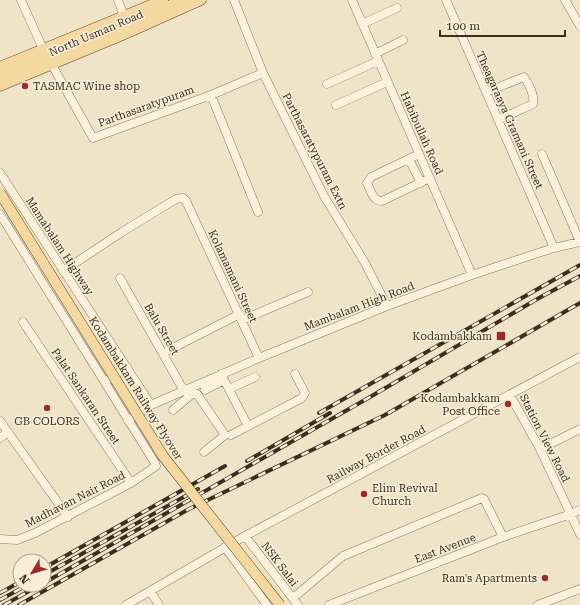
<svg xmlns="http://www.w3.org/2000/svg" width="580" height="605" font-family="'Roboto Serif',serif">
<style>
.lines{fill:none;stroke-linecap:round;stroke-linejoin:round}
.minor-casing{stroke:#8d765c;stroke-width:9}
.major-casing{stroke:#5b4430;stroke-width:11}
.minor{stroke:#faf1dc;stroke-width:8}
.major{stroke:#f3d9a0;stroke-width:10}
.rail-casing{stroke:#3d2e20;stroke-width:4}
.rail{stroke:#f7eed8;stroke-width:2.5;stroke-dasharray:8;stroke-linecap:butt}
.major-bridge-casing{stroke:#5b4430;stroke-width:11;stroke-linecap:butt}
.major-bridge{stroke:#f3d9a0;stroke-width:10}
.poi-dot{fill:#9e2a2b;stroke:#f7eed8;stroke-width:1.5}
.labels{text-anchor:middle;stroke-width:3;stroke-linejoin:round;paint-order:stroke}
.street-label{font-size:11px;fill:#3d2e20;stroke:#f7eed8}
.poi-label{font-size:11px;fill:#3d2e20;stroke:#f7eed8;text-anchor:end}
</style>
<rect width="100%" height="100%" fill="#f0e4c8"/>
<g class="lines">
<defs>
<path id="minor" d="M21 0 43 49
M118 0 124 16
M234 0 263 73 324 196 365 263 387 306
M352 0 472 275
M446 0 554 248
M565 0 580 26
M362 24 397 8
M375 54 403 40
M52 65 93 138 211 95 263 73
M327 84 378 61
M486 92 524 77C529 84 535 96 533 104L498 120
M211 95 258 212
M336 105 387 82
M419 154 371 177 367 183C371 191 373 201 382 201L430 178
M542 154 580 242
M409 159 421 183
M0 173 151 405
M0 214 155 463 156 466 131 483 35 533 17 540 0 539
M63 271 122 232 176 199 183 198 186 201 259 358
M120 278 184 391
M242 320 308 292
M23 322 131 483
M163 353 240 314
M221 374 248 426
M109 379 127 367
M229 389 255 377
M205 390 224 380
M510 395 540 449 580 534
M173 410 192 394H197L225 435 204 452
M0 421 68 517
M128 421 151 405 259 358 387 306 472 275 535 254 554 248 580 242
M231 435 302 398 305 393 295 374
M0 438 8 432
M540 449 580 429
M245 536 298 605
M225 547 267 605
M150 591 159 605
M293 598 343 556 482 498 484 499 503 537
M126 605 245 536 580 357
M329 605 503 537 571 514 580 510
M538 605 580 589"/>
<path id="major" d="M0 67 163 0
M0 76 183 0
M0 86 125 34 201 0"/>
</defs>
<use href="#minor" class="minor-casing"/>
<use href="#major" class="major-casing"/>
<use href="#minor" class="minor"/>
<use href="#major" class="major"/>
<defs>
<path id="rail" d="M319 413 580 265
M247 461 330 413
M44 568 225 466
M44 575 198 489
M44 583 370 397 539 298 580 276
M0 593 20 582
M0 600 27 585
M4 605 40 585
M19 605 189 509 385 415 580 303"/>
</defs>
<use href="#rail" class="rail-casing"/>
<use href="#rail" class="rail"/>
<defs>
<path id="major-bridge" d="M0 193 163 456 280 605"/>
</defs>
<use href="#major-bridge" class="major-bridge-casing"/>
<use href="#major-bridge" class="major-bridge"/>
</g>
<g class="poi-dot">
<circle cx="25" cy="86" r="4"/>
<rect x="496" y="331" width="10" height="10" rx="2"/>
<circle cx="508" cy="404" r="4"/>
<circle cx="47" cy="408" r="4"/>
<circle cx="364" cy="494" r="4"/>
<circle cx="545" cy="578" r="4"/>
</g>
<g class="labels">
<g class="street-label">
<text transform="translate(96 33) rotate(-23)" y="4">North Usman Road</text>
<text transform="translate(146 106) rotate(-20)" y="4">Parthasaratypuram</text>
<text transform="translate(510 120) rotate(66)" y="4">Theagaraaya Gramani Street</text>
<text transform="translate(422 133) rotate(66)" y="4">Habibullah Road</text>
<text transform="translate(315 151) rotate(63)" y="4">Parthasaratypuram Extn</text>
<text transform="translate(60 246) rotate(57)" y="4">Mamabalam Highway</text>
<text transform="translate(233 276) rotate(65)" y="4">Kolamamani Street</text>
<text transform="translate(359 306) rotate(-21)" y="4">Mambalam High Road</text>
<text transform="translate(162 329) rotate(60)" y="4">Balu Street</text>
<text transform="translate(136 388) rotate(58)" y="4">Kodambakkam Railway Flyover</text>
<text transform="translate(86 396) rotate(56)" y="4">Palat Sankaran Street</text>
<text transform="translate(545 438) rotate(63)" y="4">Station View Road</text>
<text transform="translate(376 454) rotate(-28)" y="4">Railway Border Road</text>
<text transform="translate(75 499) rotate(-27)" y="4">Madhavan Nair Road</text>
<text transform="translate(445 548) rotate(-21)" y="4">East Avenue</text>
<text transform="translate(280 564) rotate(53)" y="4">NSK Salai</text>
</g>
<g class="poi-label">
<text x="33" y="90" text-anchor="start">TASMAC Wine shop</text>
<text x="492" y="340">Kodambakkam</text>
<text x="500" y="402">Kodambakkam<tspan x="500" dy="13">Post Office</tspan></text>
<text x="47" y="425" text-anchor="middle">GB COLORS</text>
<text x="372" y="492" text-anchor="start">Elim Revival<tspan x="372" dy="13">Church</tspan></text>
<text x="537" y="582">Ram's Apartments</text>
</g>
</g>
<g transform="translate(32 573) rotate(232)"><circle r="19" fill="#f7eed8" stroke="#ada18e"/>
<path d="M0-3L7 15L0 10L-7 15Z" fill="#9e2a2b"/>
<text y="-6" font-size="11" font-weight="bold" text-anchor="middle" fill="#3d2e20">N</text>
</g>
<path d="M440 30v6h125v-6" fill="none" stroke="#3d2e20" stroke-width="2"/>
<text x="446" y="30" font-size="12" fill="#3d2e20" stroke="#f7eed8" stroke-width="3" paint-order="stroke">100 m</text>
</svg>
